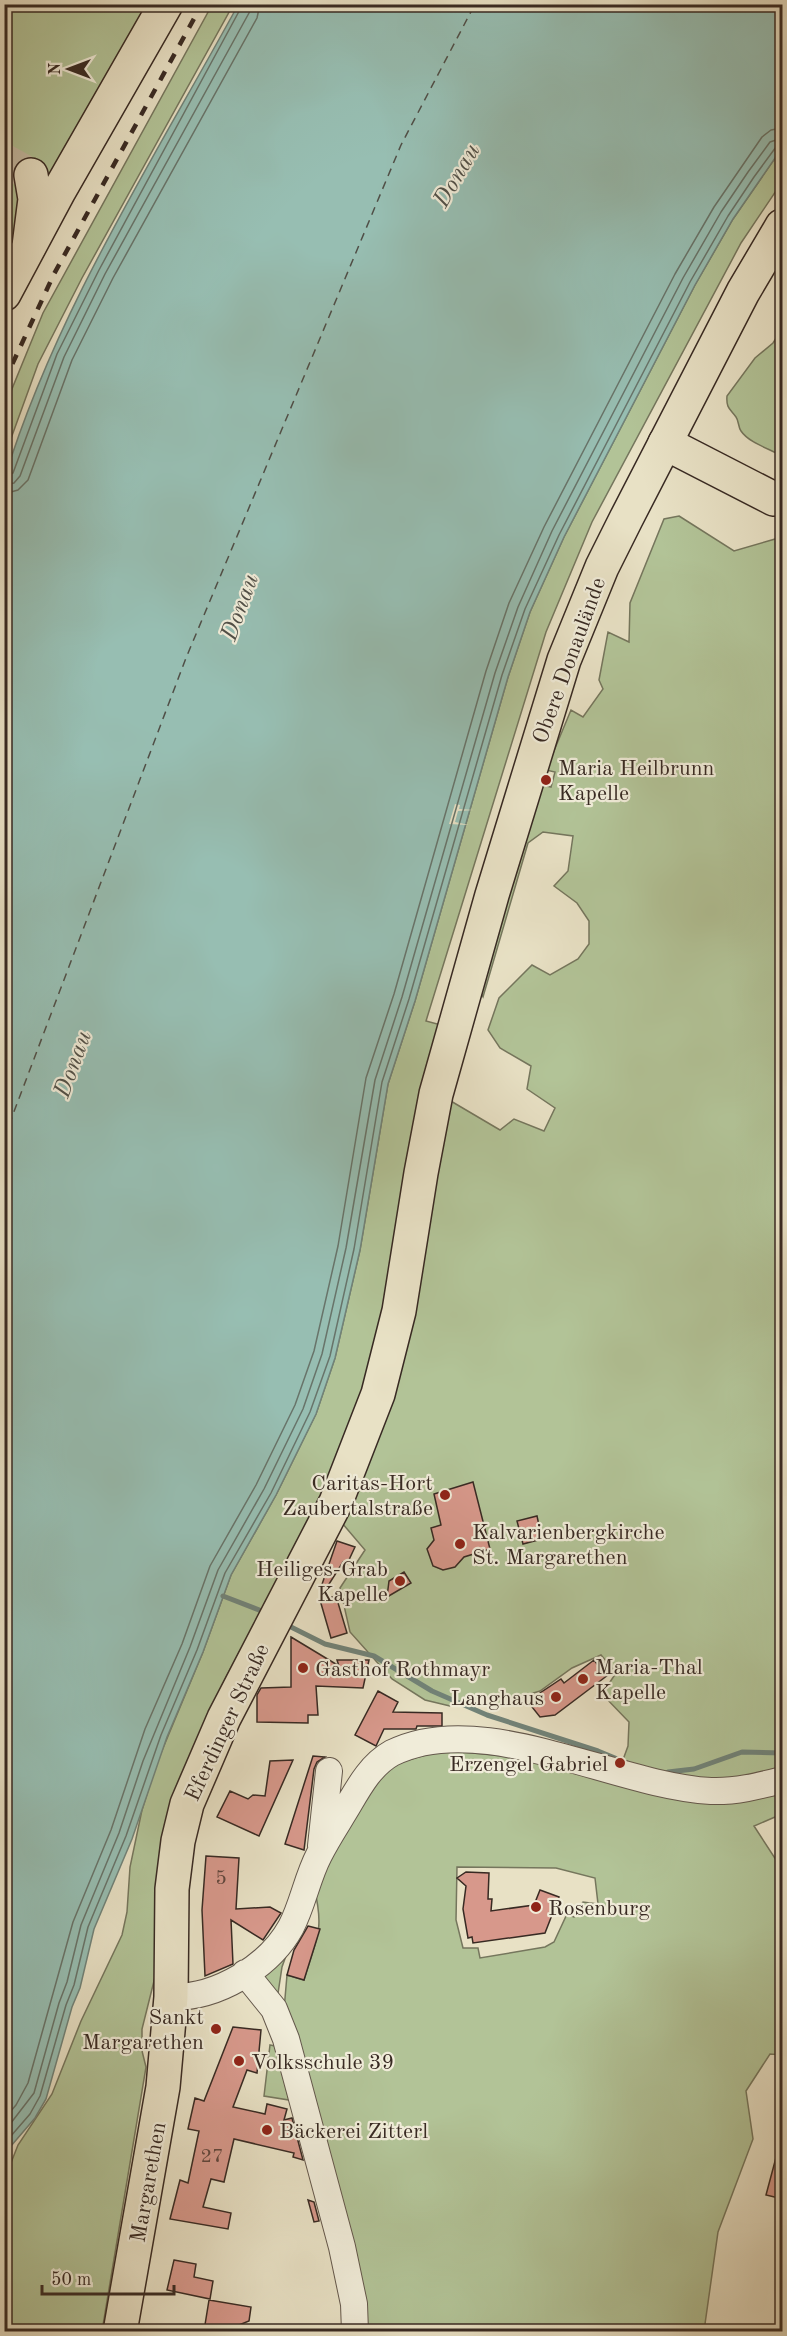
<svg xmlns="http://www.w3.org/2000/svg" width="787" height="2336" font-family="'Old Standard TT',serif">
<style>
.green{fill:#b2c397;stroke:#75765d;stroke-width:1.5;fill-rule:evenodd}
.water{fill:#97beb2;stroke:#718379;stroke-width:1.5}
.pier{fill:#e8e1c5}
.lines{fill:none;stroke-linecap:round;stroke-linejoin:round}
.shore{stroke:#68746a;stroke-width:1.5}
.stream{stroke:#718379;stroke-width:5}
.ferry{stroke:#504f47;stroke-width:1.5;stroke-dasharray:8 6;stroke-linecap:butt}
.building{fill:#d7988b;stroke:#382a23;stroke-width:1.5}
.highway-tunnel{stroke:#c5bca5;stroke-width:33;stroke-dasharray:33 16;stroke-linecap:butt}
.minor-casing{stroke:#64584c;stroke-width:28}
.major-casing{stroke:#382a23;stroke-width:36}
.highway-casing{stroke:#382a23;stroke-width:36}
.minor{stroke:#f0ecd9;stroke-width:26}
.major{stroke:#e8e1c5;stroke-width:33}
.highway{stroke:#e8e1c5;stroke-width:33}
.rail{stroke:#382a23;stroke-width:4.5;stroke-dasharray:10 10;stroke-linecap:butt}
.poi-dot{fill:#8f2418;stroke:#f0ecd9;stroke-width:2}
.labels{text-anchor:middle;stroke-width:4.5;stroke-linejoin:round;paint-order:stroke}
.number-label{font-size:20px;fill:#60463d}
.street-label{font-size:22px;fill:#382a23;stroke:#f0ecd9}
.poi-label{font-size:22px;fill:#382a23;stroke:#f0ecd9;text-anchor:start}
.water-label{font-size:24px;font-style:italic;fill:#504f47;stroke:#f0ecd9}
</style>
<rect width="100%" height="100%" fill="#e8e1c5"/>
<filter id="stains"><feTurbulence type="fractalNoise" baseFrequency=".00333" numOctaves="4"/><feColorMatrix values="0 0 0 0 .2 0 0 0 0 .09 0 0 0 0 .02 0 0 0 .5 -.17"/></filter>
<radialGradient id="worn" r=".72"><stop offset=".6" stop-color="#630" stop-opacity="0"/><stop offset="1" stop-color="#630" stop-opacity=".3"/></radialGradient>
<path class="green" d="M5 5H147L5 261Z
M212 5H233L82 278 38 364 5 455V406L43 313Z
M782 148V182L741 243 592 522 546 632 426 1021 441 1025 378 1353 342 1460 226 1677 188 1769 159 1961 142 2029V2051L146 2067 102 2331 5 2332V2178L18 2145 52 2094 81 2021 122 1935 127 1912 130 1867 142 1810 156 1765 203 1652 231 1575 276 1495 316 1414 335 1358 360 1250 388 1084 415 1001 508 677 530 612 564 537 695 285 733 219Z
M782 329V456C770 449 749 443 741 431 738 427 739 421 736 417 730 409 726 408 727 396L755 358 773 343Z
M679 516 734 551 775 539 782 531V1814L754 1826 782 1869V2055L770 2054 746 2091 753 2139 718 2232 704 2331H368L364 2297 284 2010 287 1975 304 1980C316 1938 325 1932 314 1887L370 1786 394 1764 443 1750 620 1768 628 1746 629 1722 602 1694 616 1673 601 1655 572 1668 540 1691 498 1704 450 1706 425 1700 392 1679 350 1632 340 1588 365 1550 342 1523 444 1097 500 1130 514 1119 544 1131 555 1108 527 1089 531 1066 500 1048 488 1030 499 998 532 965 550 975 578 959 589 944V921L577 903 554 886 568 871 573 836 543 832 528 843 483 997 475 984 538 784 551 787 555 772 546 770 571 710 583 717 603 689 599 680 608 632 629 642 630 603 664 519ZM457 1867 556 1868 595 1878 598 1904 583 1902 574 1917 567 1914 554 1942 545 1947 480 1958 478 1948H463L456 1920Z
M291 1942 282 1967 277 2000 261 1976Z
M270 2045 275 2046 289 2100 264 2096Z"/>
<path class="water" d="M238 5H782V148L733 219 695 285 564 537 530 612 508 677 415 1001 388 1084 360 1250 335 1358 316 1414 276 1495 231 1575 203 1652 167 1737 132 1839 94 1929 80 1988 72 2007 46 2099 35 2118 5 2153 4 480C56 310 154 159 238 5Z"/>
<path class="pier" d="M455 804 460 805 459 809 474 810 458 811 455 822 469 825 449 824Z"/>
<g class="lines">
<path class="shore" d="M4 477 13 473 57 354 99 270 243 4
M4 485 14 483 20 476 64 357 105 274 249 13 251 4
M4 494 18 490 28 480 72 360 113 278 257 18 260 4
M4 2119 16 2105 28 2083 73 1922 111 1830 145 1729 182 1644 210 1566 256 1485 295 1405 314 1351 338 1246 366 1078 394 994 486 671 509 603 544 527 675 274 714 207 762 137 771 130 782 128
M4 2132 34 2093 59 2003 67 1982 81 1925 119 1833 143 1761 190 1647 218 1570 264 1489 303 1409 322 1354 346 1248 375 1080 402 997 495 673 518 607 552 531 683 278 721 212 748 172 770 142 782 138
M4 2144 30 2114 40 2096 66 2005 74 1985 88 1927 126 1836 161 1735 197 1650 225 1573 271 1493 310 1412 330 1356 354 1249 382 1082 409 999 502 675 525 609 559 535 690 282 728 216 754 177 776 147 782 145"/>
<path class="stream" d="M223 1596 267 1613
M285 1624 325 1644 374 1656 432 1691 487 1715 598 1751 627 1763
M668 1772 694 1769 742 1752 782 1753"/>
<path class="ferry" d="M4 1138 186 658 401 145 475 4"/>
</g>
<path class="building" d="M473 1482 490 1549 464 1557 455 1567 443 1570 433 1566 427 1549 434 1540 431 1528 441 1525 434 1494Z
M537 1516 542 1539 523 1544 517 1521Z
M337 1541 355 1547 347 1564 343 1562 324 1592 320 1590Z
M404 1572 411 1583 387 1597 389 1581Z
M336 1596 347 1633 331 1638 320 1600Z
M291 1637 339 1666 337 1660H369L363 1688 316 1686 318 1715H308V1723L257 1722V1695L261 1688 291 1687Z
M594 1660 597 1664 602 1660 612 1672 555 1715 540 1717 532 1707 537 1695 561 1679 564 1683Z
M378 1691 398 1702 393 1712 442 1713V1726H417L416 1729H384L376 1746 355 1735Z
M313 1756 325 1757 317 1762 314 1769 304 1850 285 1844Z
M293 1760 259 1836 217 1817 230 1791 248 1799 253 1795 265 1796 270 1761Z
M206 1856 239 1858 236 1909 270 1907 281 1913 263 1940 231 1920 233 1964 205 1976 202 1910Z
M466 1872 489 1873 488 1899H492L491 1911 534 1905 540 1890 559 1897 545 1933 473 1943 472 1937 468 1938 463 1909 466 1886 457 1878Z
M308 1926 320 1929 304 1980 287 1975 294 1950Z
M233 2027 261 2030 257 2073 247 2070 233 2107 265 2114 267 2104 287 2109 284 2120 292 2118 303 2160 293 2157 294 2153 234 2139 224 2182 211 2179 203 2207 231 2213 228 2229 170 2219 180 2180 188 2183 199 2131 188 2129 195 2098 204 2101Z
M778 2150H783V2199L766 2195Z
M308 2200 314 2202 319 2221 314 2222Z
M174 2260 196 2264 194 2277 213 2281 210 2299 167 2290Z
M209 2300 251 2307 249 2321 224 2331H204Z"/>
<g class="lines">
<path class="highway-tunnel" d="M4 160 24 171"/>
<defs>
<path id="minor" d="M321 1846 329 1771
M245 1973 274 2009 286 2039 342 2247 354 2304 355 2332
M171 1997C217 1998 269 1967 291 1927 303 1904 307 1878 319 1855 328 1837 339 1821 349 1804 360 1785 372 1764 392 1753 482 1708 615 1786 711 1791 735 1792 759 1786 782 1780"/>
<path id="major" d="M4 294 59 191 166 4
M120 2332 163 2087 171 1997 172 1889 178 1841 187 1804 224 1718 336 1502 378 1394 399 1311 421 1173 436 1094 492 895 564 660 602 567 626 519 743 292 782 226"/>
<path id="highway" d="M29 246 35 199 31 175
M665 443 774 499"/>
</defs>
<use href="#minor" class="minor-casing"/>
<use href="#major" class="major-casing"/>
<use href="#highway" class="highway-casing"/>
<use href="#minor" class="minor"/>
<use href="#major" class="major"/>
<use href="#highway" class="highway"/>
<path class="rail" d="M4 382 54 274 202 4"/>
</g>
<g class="poi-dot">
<circle cx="546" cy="780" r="6"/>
<circle cx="445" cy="1495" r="6"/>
<circle cx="460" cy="1544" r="6"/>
<circle cx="400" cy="1581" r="6"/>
<circle cx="303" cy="1668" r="6"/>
<circle cx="583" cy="1679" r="6"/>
<circle cx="556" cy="1697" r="6"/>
<circle cx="620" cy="1763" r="6"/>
<circle cx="536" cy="1907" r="6"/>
<circle cx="216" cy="2029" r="6"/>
<circle cx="239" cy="2061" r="6"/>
<circle cx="267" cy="2130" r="6"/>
</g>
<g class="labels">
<g class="number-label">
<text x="221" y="1884">5</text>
<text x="212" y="2162">27</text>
</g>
<g class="street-label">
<text transform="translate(568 660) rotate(-70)" y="8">Obere Donaulände</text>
<text transform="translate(226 1722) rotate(-65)" y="8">Eferdinger Straße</text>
<text transform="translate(147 2182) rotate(-80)" y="8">Margarethen</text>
</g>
<g class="poi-label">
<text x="558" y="775">Maria Heilbrunn<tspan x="558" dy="25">Kapelle</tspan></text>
<text x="433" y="1490" text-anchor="end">Caritas-Hort<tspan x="433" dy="25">Zaubertalstraße</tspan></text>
<text x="472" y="1539">Kalvarienbergkirche<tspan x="472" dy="25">St. Margarethen</tspan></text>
<text x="388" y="1576" text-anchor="end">Heiliges-Grab<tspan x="388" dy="25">Kapelle</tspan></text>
<text x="595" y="1674">Maria-Thal<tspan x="595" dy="25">Kapelle</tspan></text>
<text x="315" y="1676">Gasthof Rothmayr</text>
<text x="544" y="1705" text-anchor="end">Langhaus</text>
<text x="608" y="1771" text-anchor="end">Erzengel Gabriel</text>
<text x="548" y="1915">Rosenburg</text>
<text x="204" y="2024" text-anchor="end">Sankt<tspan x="204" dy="25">Margarethen</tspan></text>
<text x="251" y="2069">Volksschule 39</text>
<text x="279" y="2138">Bäckerei Zitterl</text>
</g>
<g class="water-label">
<text transform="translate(456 175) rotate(-60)" y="8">Donau</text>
<text transform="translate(239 607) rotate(-70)" y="8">Donau</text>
<text transform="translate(72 1064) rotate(-70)" y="8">Donau</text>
</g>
</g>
<rect width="787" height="2336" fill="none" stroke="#e8e1c5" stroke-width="24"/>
<rect x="6" y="6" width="775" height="2324" fill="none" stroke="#382a23" stroke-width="3"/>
<rect x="12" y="12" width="763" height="2312" fill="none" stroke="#382a23" stroke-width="1.5"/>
<g transform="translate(69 69) rotate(270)" stroke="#f0ecd9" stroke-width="4.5" paint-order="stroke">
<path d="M0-4.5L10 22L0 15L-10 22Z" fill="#382a23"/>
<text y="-9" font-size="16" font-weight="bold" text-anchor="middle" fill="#382a23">N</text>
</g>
<path d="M42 2285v9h132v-9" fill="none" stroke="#382a23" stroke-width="3"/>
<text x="51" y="2285" font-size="18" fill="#382a23" stroke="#f0ecd9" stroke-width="4.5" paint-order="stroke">50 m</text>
<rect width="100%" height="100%" filter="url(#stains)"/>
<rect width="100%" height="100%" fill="url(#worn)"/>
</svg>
